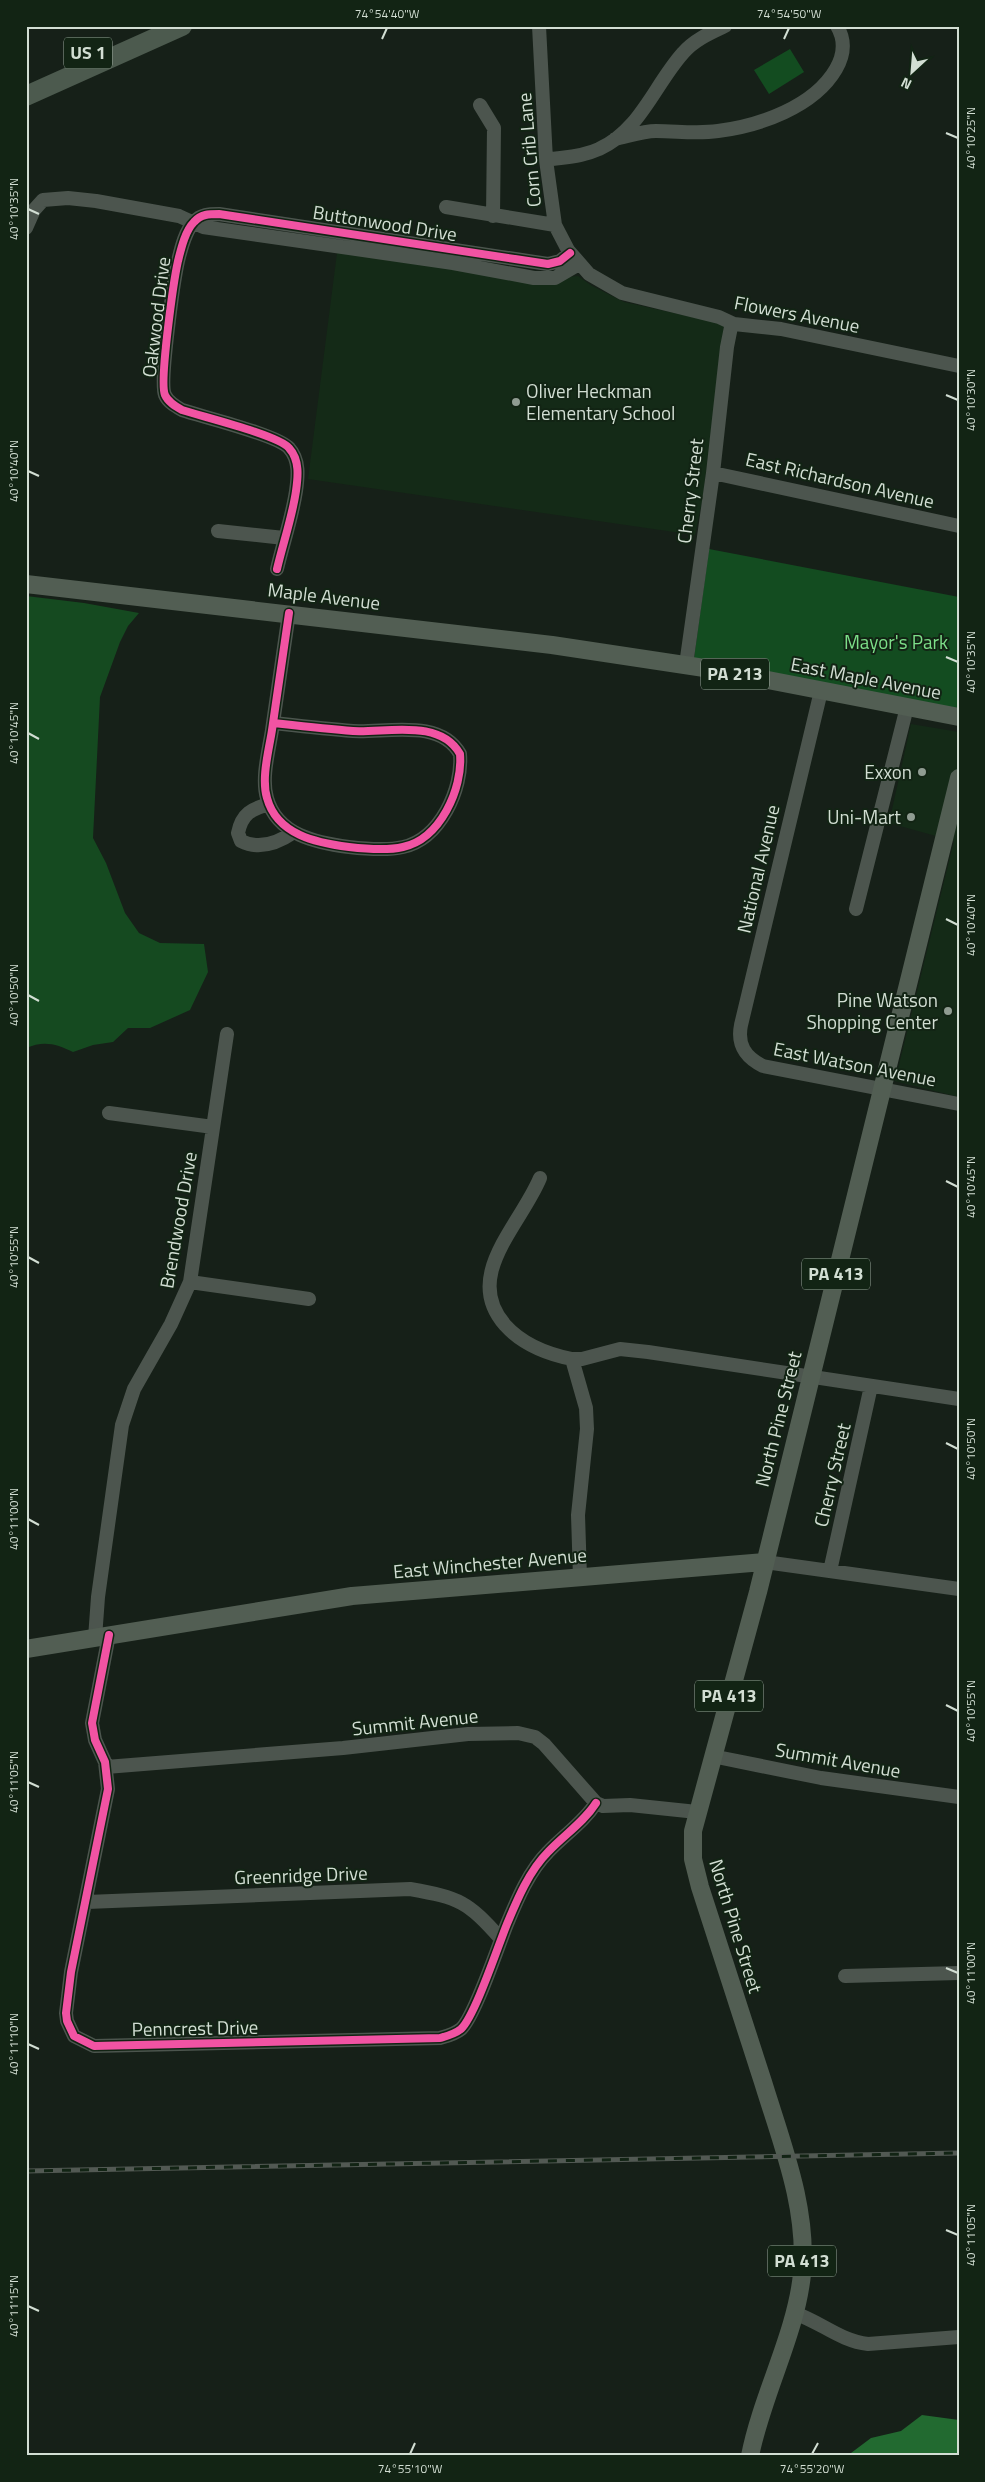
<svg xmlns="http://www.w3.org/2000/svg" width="985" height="2482" font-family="'Titillium Web',sans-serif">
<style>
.built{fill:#142a17}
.green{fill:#134c20}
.forest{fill:#154a20}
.water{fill:#226a30}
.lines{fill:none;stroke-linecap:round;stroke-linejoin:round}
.minor{stroke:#4c554e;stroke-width:14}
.major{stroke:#525e53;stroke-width:18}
.highway{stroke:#4c5a4e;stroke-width:20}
.rail-casing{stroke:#525953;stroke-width:5}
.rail{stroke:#122414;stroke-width:3;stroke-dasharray:9;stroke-linecap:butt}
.cycleway-casing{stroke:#122414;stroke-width:11}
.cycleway{stroke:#f153a3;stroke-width:8}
.ticks{fill:none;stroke:#d2ded3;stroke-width:2}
.poi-dot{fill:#909c92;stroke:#122414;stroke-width:2}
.labels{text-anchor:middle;stroke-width:4;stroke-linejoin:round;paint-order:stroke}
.shield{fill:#122414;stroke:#98a69a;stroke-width:1}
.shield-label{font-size:18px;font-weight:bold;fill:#d2ded3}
.street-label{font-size:19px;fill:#d2ded3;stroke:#122414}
.poi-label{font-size:19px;fill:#d2ded3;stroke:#122414;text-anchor:end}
.park-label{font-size:19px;fill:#7ddf89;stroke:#122414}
.neatline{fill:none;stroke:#d2ded3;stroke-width:2}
.ticks-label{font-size:12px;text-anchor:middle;fill:#d2ded3}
</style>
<rect width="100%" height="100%" fill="#162018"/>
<path class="built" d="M337 253 568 277 578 276 592 286 624 302 724 324 703 497 695 535 308 479Z
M911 724 959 732V1097L895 1081 954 841 889 823Z"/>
<path class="green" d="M790 49 804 72 769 94 754 70Z
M709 549 959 597V712L694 658Z"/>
<path class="forest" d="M26 596 84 603 139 613 128 626 120 642 100 697 93 838 106 863 125 913 139 933 160 943 204 944 208 972 190 1010 150 1028H128L113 1042 93 1045 73 1052C57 1044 44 1040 26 1048Z"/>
<path class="water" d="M922 2415 959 2420V2456H847L871 2438 901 2431Z"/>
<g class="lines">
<path class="minor" d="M539 26 546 160 555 225 568 250 589 274 622 293 719 317 734 324 781 329 959 366
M480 105 494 128 493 216
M615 139C629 136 643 131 656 131 677 131 697 134 718 131 759 126 814 107 836 69 844 55 846 41 837 26
M546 160C564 157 582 157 599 149 640 131 655 84 683 53 694 40 710 33 725 26
M446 207 555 225
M26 228 34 210 43 200 68 198 96 201 179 216 203 227 453 263 534 278H555L579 264
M713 473 959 526
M218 531 284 538
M277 569C283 543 292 518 296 491 298 477 300 460 289 448 278 435 203 417 182 410 175 406 168 402 165 395 159 382 174 279 178 261 181 249 185 231 194 222 201 214 209 214 219 214L548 264 560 261 570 253
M686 665 713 473 727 347 731 327 734 324
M821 691 741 1025C737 1045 745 1057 763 1066L959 1104
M273 723C300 726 326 729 353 731 386 733 440 718 460 754 463 789 440 839 403 847 386 851 366 849 349 847 317 843 277 835 267 798 261 778 269 750 272 730 278 691 283 652 289 613
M269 804C252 809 242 813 238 833L241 841C259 850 278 843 294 832
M856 909 907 707
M109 1113 213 1127
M540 1178C520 1226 462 1276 505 1325 523 1345 547 1354 572 1359L586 1408 587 1429 578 1515 580 1577
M190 1282 309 1299
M572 1359H582L620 1349 648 1352 959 1399
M765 1562 959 1589
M830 1571 871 1386
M109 1635 92 1723 95 1740 105 1762 108 1789 71 1972 66 2013 67 2021 74 2036 94 2046 440 2038C447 2036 455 2034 461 2029 475 2016 498 1946 507 1924 517 1900 529 1871 548 1852 564 1835 584 1822 596 1803
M95 1638 98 1597 122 1425 134 1389 171 1324 190 1282 227 1034
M712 1756 821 1778 959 1797
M106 1767 343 1748 468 1734 518 1733 535 1737 544 1744 596 1803 603 1806 630 1805 697 1812
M87 1902 410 1889C460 1898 467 1901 501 1939
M845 1976 959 1973
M794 2313C821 2322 840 2341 868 2344L959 2337"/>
<path class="major" d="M26 584 552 645 711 669 959 717
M26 1649 352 1596 765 1562
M750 2456C762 2395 796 2334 802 2274 808 2208 782 2144 763 2082 742 2017 721 1952 700 1887L693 1859V1831L758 1592 959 778"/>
<path class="highway" d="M26 96 182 26"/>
<defs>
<path id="rail" d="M26 2171 959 2153"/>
</defs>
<use href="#rail" class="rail-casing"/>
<use href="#rail" class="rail"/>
<defs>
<path id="cycleway" d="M277 569C283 543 292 518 296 491 298 477 300 460 289 448 278 435 203 417 182 410 175 406 168 402 165 395 159 382 174 279 178 261 181 249 185 231 194 222 201 214 209 214 219 214L548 264 560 261 570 253
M273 723C300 726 326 729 353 731 386 733 440 718 460 754 463 789 440 839 403 847 386 851 366 849 349 847 317 843 277 835 267 798 261 778 269 750 272 730 278 691 283 652 289 613
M109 1635 92 1723 95 1740 105 1762 108 1789 71 1972 66 2013 67 2021 74 2036 94 2046 440 2038C447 2036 455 2034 461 2029 475 2016 498 1946 507 1924 517 1900 529 1871 548 1852 564 1835 584 1822 596 1803"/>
</defs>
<use href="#cycleway" class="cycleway-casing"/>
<use href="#cycleway" class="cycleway"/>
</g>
<path class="ticks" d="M382 39 387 28M784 39 789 28M946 133 958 138M28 209 39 214M946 395 958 400M28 471 39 476M946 657 958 662M28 733 39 739M946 919 958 925M28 995 39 1001M946 1181 958 1187M28 1257 39 1263M946 1443 958 1449M28 1519 39 1525M946 1705 958 1711M28 1782 39 1787M946 1968 958 1973M28 2044 39 2049M946 2230 958 2235M28 2306 39 2311M410 2454 415 2443M812 2454 818 2443"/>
<g class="poi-dot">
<circle cx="516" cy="402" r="5"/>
<circle cx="922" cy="772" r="5"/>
<circle cx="911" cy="817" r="5"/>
<circle cx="948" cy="1011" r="5"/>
</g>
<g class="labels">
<g class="shield">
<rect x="64" y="37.5" width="48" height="31" rx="4"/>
<rect x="701" y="658.5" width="68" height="31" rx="4"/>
<rect x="802" y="1258.5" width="68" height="31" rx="4"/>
<rect x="695" y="1680.5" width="68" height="31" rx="4"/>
<rect x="768" y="2245.5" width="68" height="31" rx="4"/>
</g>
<g class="shield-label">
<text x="88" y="59">US 1</text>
<text x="735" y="680">PA 213</text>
<text x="836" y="1280">PA 413</text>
<text x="729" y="1702">PA 413</text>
<text x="802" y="2267">PA 413</text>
</g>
<g class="street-label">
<text transform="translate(529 150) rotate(-95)" y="7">Corn Crib Lane</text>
<text transform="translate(385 223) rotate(9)" y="7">Buttonwood Drive</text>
<text transform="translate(797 314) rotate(11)" y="7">Flowers Avenue</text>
<text transform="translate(156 317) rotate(-83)" y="7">Oakwood Drive</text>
<text transform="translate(840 480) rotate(13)" y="7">East Richardson Avenue</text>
<text transform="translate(690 491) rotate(-83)" y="7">Cherry Street</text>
<text transform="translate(324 596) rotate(7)" y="7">Maple Avenue</text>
<text transform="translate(866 678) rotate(11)" y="7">East Maple Avenue</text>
<text transform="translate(758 869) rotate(-77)" y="7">National Avenue</text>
<text transform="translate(855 1064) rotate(11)" y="7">East Watson Avenue</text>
<text transform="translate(178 1220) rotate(-80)" y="7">Brendwood Drive</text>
<text transform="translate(778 1419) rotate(-76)" y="7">North Pine Street</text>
<text transform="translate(832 1475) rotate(-77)" y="7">Cherry Street</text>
<text transform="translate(490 1563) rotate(-5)" y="7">East Winchester Avenue</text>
<text transform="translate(415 1722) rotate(-6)" y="7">Summit Avenue</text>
<text transform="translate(838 1760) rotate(10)" y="7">Summit Avenue</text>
<text transform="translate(301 1875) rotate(-2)" y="7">Greenridge Drive</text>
<text transform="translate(736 1926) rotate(73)" y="7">North Pine Street</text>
<text transform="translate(195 2028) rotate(-1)" y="7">Penncrest Drive</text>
</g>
<g class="poi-label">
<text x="526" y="398" text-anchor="start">Oliver Heckman<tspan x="526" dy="22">Elementary School</tspan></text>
<text x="912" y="779">Exxon</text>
<text x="901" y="824">Uni-Mart</text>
<text x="938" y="1007">Pine Watson<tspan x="938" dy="22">Shopping Center</tspan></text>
</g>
<g class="park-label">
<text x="896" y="649">Mayor's Park</text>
</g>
</g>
<rect width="985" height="2482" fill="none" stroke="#122414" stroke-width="55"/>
<g transform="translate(912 72) rotate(206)" stroke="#122414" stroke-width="4" paint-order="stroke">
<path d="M0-4L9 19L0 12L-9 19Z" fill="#d2ded3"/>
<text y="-8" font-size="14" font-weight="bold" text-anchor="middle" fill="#d2ded3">N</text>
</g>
<rect x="28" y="28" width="930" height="2426" class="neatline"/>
<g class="ticks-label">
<text x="387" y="18">74°54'40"W</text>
<text x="789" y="18">74°54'50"W</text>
<text transform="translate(971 138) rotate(-90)" y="4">40°10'25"N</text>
<text transform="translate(14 209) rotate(-90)" y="4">40°10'35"N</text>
<text transform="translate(971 400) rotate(-90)" y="4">40°10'30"N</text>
<text transform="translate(14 471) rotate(-90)" y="4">40°10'40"N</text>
<text transform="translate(971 662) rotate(-90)" y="4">40°10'35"N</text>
<text transform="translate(14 733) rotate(-90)" y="4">40°10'45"N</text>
<text transform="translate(971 925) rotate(-90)" y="4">40°10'40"N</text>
<text transform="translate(14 995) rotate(-90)" y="4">40°10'50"N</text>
<text transform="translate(971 1187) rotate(-90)" y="4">40°10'45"N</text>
<text transform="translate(14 1257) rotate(-90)" y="4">40°10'55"N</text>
<text transform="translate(971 1449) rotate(-90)" y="4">40°10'50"N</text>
<text transform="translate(14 1519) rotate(-90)" y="4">40°11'00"N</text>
<text transform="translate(971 1711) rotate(-90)" y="4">40°10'55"N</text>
<text transform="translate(14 1782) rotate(-90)" y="4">40°11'05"N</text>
<text transform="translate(971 1973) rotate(-90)" y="4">40°11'00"N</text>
<text transform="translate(14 2044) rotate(-90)" y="4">40°11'10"N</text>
<text transform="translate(971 2235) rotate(-90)" y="4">40°11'05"N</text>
<text transform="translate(14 2306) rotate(-90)" y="4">40°11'15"N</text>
<text x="410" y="2473">74°55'10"W</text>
<text x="812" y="2473">74°55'20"W</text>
</g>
</svg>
